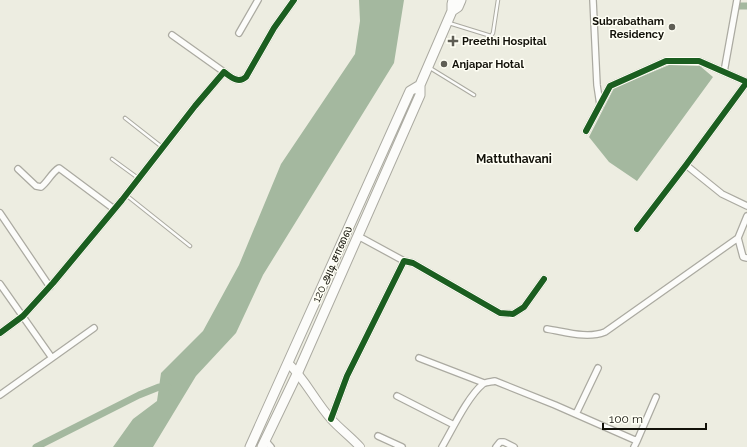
<svg xmlns="http://www.w3.org/2000/svg" width="747" height="447" font-family="Raleway,'Noto Sans Tamil',sans-serif">
<style>
.water{fill:#a4b89f}
.lines{fill:none;stroke-linecap:round;stroke-linejoin:round}
.canal{stroke:#a4b89f;stroke-width:7}
.lane-casing{stroke:#abaaa1;stroke-width:4.5}
.street-casing{stroke:#abaaa1;stroke-width:8}
.secondary-casing{stroke:#abaaa1;stroke-width:10}
.primary-casing{stroke:#abaaa1;stroke-width:11}
.lane{stroke:#fcfcfa;stroke-width:2.5}
.street{stroke:#fcfcfa;stroke-width:5.5}
.secondary{stroke:#fcfcfa;stroke-width:8}
.primary{stroke:#fcfcfa;stroke-width:9}
.cycleway-casing{stroke:#fffff5;stroke-width:8}
.cycleway{stroke:#1b5e20;stroke-width:6}
.poi-dot{fill:#5f5e55;stroke:#fffff5;stroke-width:1.5}
.labels{text-anchor:middle;stroke-width:3;stroke-linejoin:round;paint-order:stroke}
.poi-label{font-size:11px;font-weight:bold;fill:#121109;stroke:#fffff5;text-anchor:start}
.street-label{font-size:11px;fill:#121109;stroke:#fffff5}
.neighbourhood-label{font-size:12px;font-weight:bold;fill:#121109;stroke:#fffff5}
</style>
<rect width="100%" height="100%" fill="#edede1"/>
<path class="water" d="M359 0H404L394 63 263 275 236 333 196 376 153 447H113L133 419 157 401 161 373 203 331 239 265 281 164 355 54 360 21Z
M669 65 700 66 713 77 637 181 609 162 589 137 614 88Z"/>
<g class="lines">
<path class="canal" d="M739 6H747
M36 447 139 395 159 387H168"/>
<defs>
<path id="lane" d="M449 23 491 36 493 33 498 0
M430 68 474 95
M125 118 162 147
M112 159 138 178
M126 195 190 246"/>
<path id="street" d="M593 0 597 85 600 105
M239 33 258 0
M172 35 224 72
M724 72 737 0
M586 131 610 86 666 61H699L747 82 686 165 637 229
M686 165 722 194 747 206
M18 169 36 186 41 187C48 182 51 173 59 168L114 209
M0 213 50 287
M747 216 738 238 743 257 747 258
M358 236 404 261
M0 284 52 358
M547 329C566 332 587 339 605 332L738 238
M0 333 23 316 53 283 122 200 195 106 224 72C231 77 238 84 246 77L274 28 294 0
M419 358 484 383
M0 395 94 328
M397 396 454 425
M576 414 598 368
M331 419 347 376 404 261 413 263 500 313 513 314 524 307 544 279
M378 436 402 447
M265 440 271 447
M442 447C452 430 468 396 483 384 486 382 491 382 495 381L555 405 637 441 656 397
M496 447 500 442H504L514 447
M634 447 637 441"/>
<path id="secondary" d="M288 363C305 379 315 401 331 419 340 429 351 437 360 447"/>
<path id="primary" d="M452 11V4L453 0
M250 447 410 91 420 85
M262 447 298 372 420 95V85L452 11 458 7 461 0"/>
</defs>
<use href="#lane" class="lane-casing"/>
<use href="#street" class="street-casing"/>
<use href="#secondary" class="secondary-casing"/>
<use href="#primary" class="primary-casing"/>
<use href="#lane" class="lane"/>
<use href="#street" class="street"/>
<use href="#secondary" class="secondary"/>
<use href="#primary" class="primary"/>
<defs>
<path id="cycleway" d="M586 131 610 86 666 61H699L747 82 686 165 637 229
M0 333 23 316 53 283 122 200 195 106 224 72C231 77 238 84 246 77L274 28 294 0
M331 419 347 376 404 261 413 263 500 313 513 314 524 307 544 279"/>
</defs>
<use href="#cycleway" class="cycleway-casing"/>
<use href="#cycleway" class="cycleway"/>
</g>
<g class="poi-dot">
<circle cx="672" cy="27" r="4"/>
<path d="M451 35h4v4h4v4h-4v4h-4v-4h-4v-4h4z"/>
<circle cx="444" cy="64" r="4"/>
</g>
<g class="labels">
<g class="poi-label">
<text x="664" y="25" text-anchor="end">Subrabatham<tspan x="664" dy="13">Residency</tspan></text>
<text x="462" y="45">Preethi Hospital</text>
<text x="452" y="68">Anjapar Hotal</text>
</g>
<g class="street-label">
<text transform="translate(332 264) rotate(-66)" y="4">120 அடி சாலை</text>
</g>
<g class="neighbourhood-label">
<text x="514" y="163">Mattuthavani</text>
</g>
</g>
<path d="M603 423v6h103v-6" fill="none" stroke="#121109" stroke-width="2"/>
<text x="609" y="423" font-size="12" fill="#121109" stroke="#fffff5" stroke-width="3" paint-order="stroke">100 m</text>
</svg>
